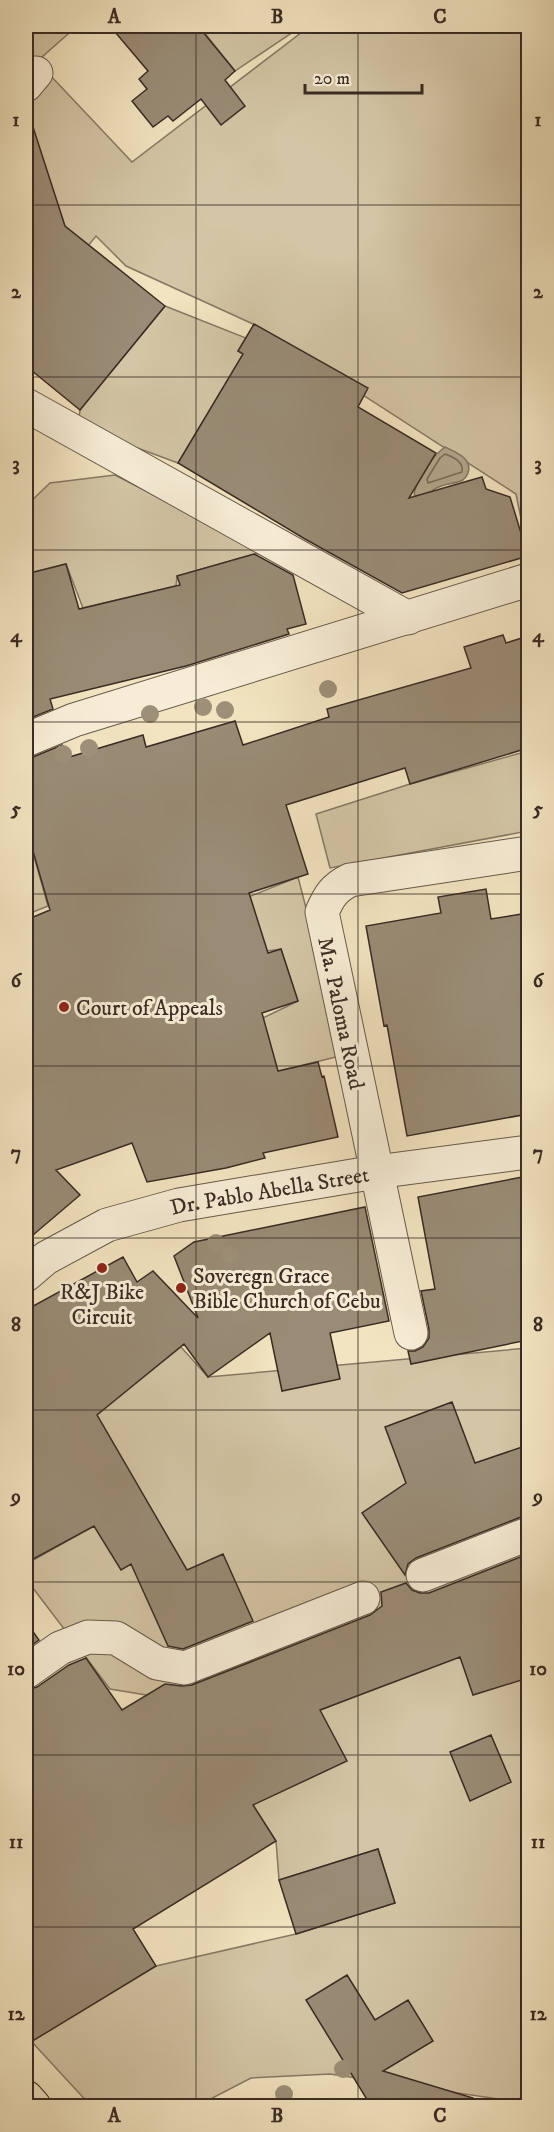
<svg xmlns="http://www.w3.org/2000/svg" width="554" height="2132" viewBox="0 0 554 2132" font-family="'IM FELL DW Pica',serif">
<style>
.green{fill:#d3c5a5;stroke:#867864;stroke-width:1.5}
.water{fill:#b3a58b;stroke:#827462;stroke-width:1.5}
.lines{fill:none;stroke-linecap:round;stroke-linejoin:round}
.shore{stroke:#766858;stroke-width:1.5}
.building{fill:#998b75;stroke:#392b24;stroke-width:1.5}
.minor-casing{stroke:#67594b;stroke-width:35}
.major-casing{stroke:#392b24;stroke-width:35}
.minor{stroke:#f7edd6;stroke-width:33}
.major{stroke:#f2e4c0;stroke-width:33}
.tree{fill:#9d8f78}
.grid{fill:none;stroke:#392b24;stroke-width:1.5;stroke-opacity:0.55}
.poi-dot{fill:#8f2418;stroke:#f7edd6;stroke-width:2}
.labels{text-anchor:middle;stroke-width:6;stroke-linejoin:round;paint-order:stroke}
.poi-label{font-size:22px;fill:#392b24;stroke:#f7edd6;text-anchor:start}
.street-label{font-size:22px;fill:#392b24;stroke:#f7edd6}
.neatline{fill:none;stroke:#392b24;stroke-width:2}
.grid-label{font-size:20px;text-anchor:middle;font-weight:bold;fill:#392b24}
</style>
<rect width="100%" height="100%" fill="#f2e4c0"/>
<filter id="stains"><feTurbulence type="fractalNoise" baseFrequency=".00333" numOctaves="4"/><feColorMatrix values="0 0 0 0 .2 0 0 0 0 .09 0 0 0 0 .02 0 0 0 .5 -.17"/></filter>
<radialGradient id="worn" r=".72"><stop offset=".6" stop-color="#630" stop-opacity="0"/><stop offset="1" stop-color="#630" stop-opacity=".3"/></radialGradient>
<path class="green" d="M26 26H77L26 71Z
M199 26H302L235 71Z
M310 26H528V553L516 494 253 324 126 266 96 236 26 322V101L50 75 132 162Z
M165 306 246 338 238 351 335 405 317 444 223 388 178 463 78 426 80 410Z
M115 475 266 553 255 554 177 576 176 586 83 608 66 564 26 574V506L50 483Z
M528 751V831L330 868 316 814 410 784Z
M26 828 48 906 26 915Z
M298 877 344 1055 275 1072 263 1018 298 1001 281 949 253 953 236 902Z
M528 1279V2096L511 2101 330 2074 251 2078 197 2106H91L31 2041 156 1966 296 1934 395 1903 378 1849 279 1880 276 1841 219 1751 405 1676 376 1609 168 1695H146L110 1689 26 1579V1564L94 1526 93 1417 181 1347 208 1377 528 1348 517 1281Z"/>
<path class="water" d="M445 447C455 452 473 458 468 473 467 475 466 478 463 480 453 485 441 483 432 491L431 497H414C414 482 433 455 445 447Z"/>
<g class="lines">
<path class="shore" d="M445 454C454 457 464 462 462 472L428 483 427 479 440 458Z"/>
</g>
<path class="building" d="M110 26H198L235 71 225 80 245 106 221 125 201 99 173 121 168 116 153 127 132 101 147 89 139 79 148 71Z
M32 124 65 226 165 306 80 410 26 366V125Z
M254 324 368 388 358 407 436 453 409 498 482 477 486 489 510 497 528 556 402 593 305 539 178 463 243 354 238 351Z
M254 554 293 575 306 624 287 629 289 634 186 666 50 699 53 709 26 720V574L66 564 79 609 180 585 177 576Z
M503 635 506 643 528 636V748L410 784 405 768 286 805 308 874 249 893 268 953 281 949 298 1001 262 1013 278 1071 318 1062 322 1077 324 1076 338 1137 263 1153 265 1158 226 1168 147 1182 132 1143 56 1170 80 1195 26 1241V920L50 910 26 827V758L33 757 62 745 66 758 143 735 146 747 235 721 243 745 329 717 327 709 471 668 464 647Z
M486 889 491 919 528 913V1114L407 1136 387 1025 384 1026 366 926 441 913 438 897Z
M528 1176V1340L411 1364 408 1351H415L423 1347 429 1338V1329L421 1291 435 1289 418 1197Z
M365 1207 389 1321 330 1333 340 1379 282 1391 270 1333 208 1377 184 1344 97 1415 187 1570 223 1554 253 1621 183 1649 168 1646 131 1564 121 1570 94 1526 26 1563V1310L123 1257 137 1282 153 1271 198 1318 174 1256 194 1242Z
M452 1402 475 1463 528 1445V1516L521 1517 416 1558 408 1564 405 1575 362 1513 406 1483 385 1427Z
M528 1554V1678L473 1695 460 1657 320 1710 347 1761 253 1805 276 1841 133 1929 156 1966 26 2045V1690L37 1687 69 1665 86 1658 122 1710 165 1684 182 1686 192 1685 370 1615 382 1606 381 1592 406 1583 412 1590 420 1593H429Z
M26 1622 39 1640 26 1649Z
M491 1735 511 1782 470 1801 450 1752Z
M378 1849 395 1903 296 1934 279 1880Z
M347 1975 375 2020 408 2000 433 2041 383 2071 473 2098 472 2106H371L306 2000Z"/>
<g class="lines">
<g class="minor-casing">
<g id="minor">
<path d="M26 85 36 73"/>
<path d="M26 405 408 618"/>
<path d="M26 740 74 720 528 580"/>
<path id="s1" d="M26 1275 46 1258 107 1225 179 1205 376 1172 528 1152"/>
<path d="M411 1333 322 912C329 896 334 888 350 880L528 853"/>
<path d="M423 1575 528 1534"/>
<path d="M26 1672 60 1648 88 1637 116 1638 157 1663 185 1668 363 1598"/>
</g>
</g>
<g class="major-casing">
<path id="major" d="M26 2097 34 2106"/>
</g>
<use href="#minor" class="minor"/>
<use href="#major" class="major"/>
</g>
<g class="tree">
<circle cx="328" cy="689" r="9"/>
<circle cx="203" cy="707" r="9"/>
<circle cx="225" cy="710" r="9"/>
<circle cx="150" cy="714" r="9"/>
<circle cx="89" cy="748" r="9"/>
<circle cx="63" cy="754" r="9"/>
<circle cx="216" cy="1243" r="9"/>
<circle cx="230" cy="1255" r="9"/>
<circle cx="343" cy="2069" r="9"/>
<circle cx="284" cy="2094" r="9"/>
</g>
<path class="grid" d="M196 26V2106M358 26V2106M26 205H528M26 377H528M26 550H528M26 722H528M26 894H528M26 1066H528M26 1238H528M26 1410H528M26 1582H528M26 1755H528M26 1927H528"/>
<g class="poi-dot">
<circle cx="64" cy="1007" r="6"/>
<circle cx="102" cy="1268" r="6"/>
<circle cx="181" cy="1288" r="6"/>
</g>
<g class="labels">
<g class="poi-label">
<text x="76" y="1015">Court of Appeals</text>
<text x="193" y="1283">Soveregn Grace<tspan x="193" dy="25">Bible Church of Cebu</tspan></text>
<text x="102" y="1299" text-anchor="middle">R&amp;J Bike<tspan x="102" dy="25">Circuit</tspan></text>
</g>
<g class="street-label">
<text transform="translate(342 1013) rotate(78)" y="8">Ma. Paloma Road</text>
<text dy="8" stroke="none"><textPath href="#s1" startOffset="262">Dr. Pablo Abella Street</textPath></text>
</g>
</g>
<rect width="554" height="2132" fill="none" stroke="#f2e4c0" stroke-width="66"/>
<path d="M305 84v9h117v-9" fill="none" stroke="#392b24" stroke-width="3"/>
<text x="314" y="84" font-size="18" fill="#392b24" stroke="#f7edd6" stroke-width="4.5" paint-order="stroke">20 m</text>
<rect x="33" y="33" width="488" height="2066" class="neatline"/>
<g class="grid-label">
<text x="114" y="23">A</text>
<text x="277" y="23">B</text>
<text x="440" y="23">C</text>
<text x="16" y="126">1</text>
<text x="538" y="126">1</text>
<text x="16" y="298">2</text>
<text x="538" y="298">2</text>
<text x="16" y="470">3</text>
<text x="538" y="470">3</text>
<text x="16" y="642">4</text>
<text x="538" y="642">4</text>
<text x="16" y="815">5</text>
<text x="538" y="815">5</text>
<text x="16" y="987">6</text>
<text x="538" y="987">6</text>
<text x="16" y="1159">7</text>
<text x="538" y="1159">7</text>
<text x="16" y="1331">8</text>
<text x="538" y="1331">8</text>
<text x="16" y="1503">9</text>
<text x="538" y="1503">9</text>
<text x="16" y="1675">10</text>
<text x="538" y="1675">10</text>
<text x="16" y="1848">11</text>
<text x="538" y="1848">11</text>
<text x="16" y="2020">12</text>
<text x="538" y="2020">12</text>
<text x="114" y="2122">A</text>
<text x="277" y="2122">B</text>
<text x="440" y="2122">C</text>
</g>
<rect width="100%" height="100%" filter="url(#stains)"/>
<rect width="100%" height="100%" fill="url(#worn)"/>
</svg>
